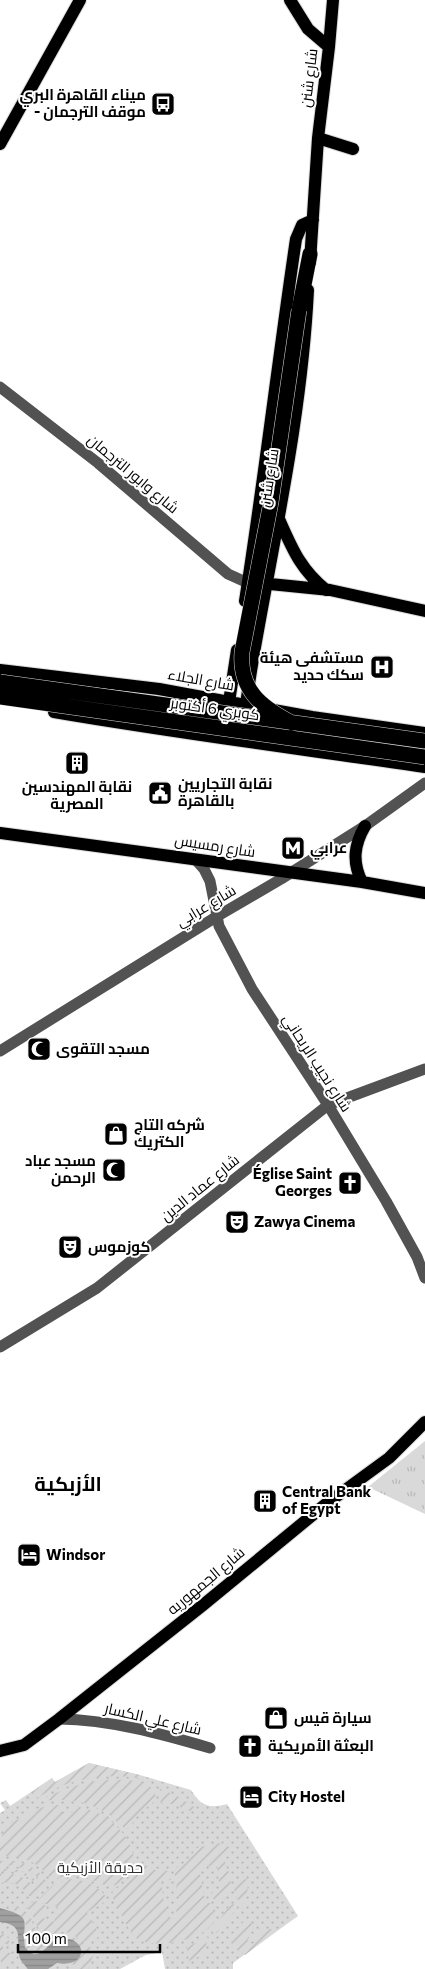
<svg xmlns="http://www.w3.org/2000/svg" width="425" height="1969" viewBox="0 0 425 1969" font-family="Commissioner,Cairo,sans-serif">
<style>
.grass{fill:url(#grass-tufts)}
.park{fill:url(#park-dots)}
.garden{fill:url(#garden-furrows)}
.water{fill:url(#water-rules)}
.lines{fill:none;stroke-linecap:round;stroke-linejoin:round}
.major-casing{stroke:#dbdbdb;stroke-width:14}
.highway-casing{stroke:#dbdbdb;stroke-width:16}
.minor{stroke:#525252;stroke-width:11}
.major{stroke:#000;stroke-width:12}
.highway{stroke:#000;stroke-width:15}
.highway-bridge-casing{stroke:#dbdbdb;stroke-width:16;stroke-linecap:butt}
.highway-bridge{stroke:#000;stroke-width:15}
.labels{text-anchor:middle;stroke-width:4;stroke-linejoin:round;paint-order:stroke}
.street-label{font-size:15px;fill:#000;stroke:#fff}
.poi-label{font-size:15px;font-weight:bold;fill:#000;stroke:#fff;text-anchor:start}
.park-label{font-size:15px;fill:#303030;stroke:#fff}
.district-label{font-size:20px;font-weight:bold;fill:#000;stroke:#fff}
</style>
<defs>
<pattern id="grass-tufts" width="24" height="20" patternUnits="userSpaceOnUse" patternTransform="scale(1.25)"><rect width="24" height="20" fill="#d9d9d9"/><path d="M3 7l-1-3M5 7V3M7 7l1-3M15 17l-1-3M17 17v-4M19 17l1-3" fill="none" stroke="#b8b8b8"/></pattern>
<pattern id="park-dots" width="8" height="8" patternUnits="userSpaceOnUse" patternTransform="scale(1.25)"><rect width="8" height="8" fill="#d9d9d9"/><path d="M2 2h.1M6 6h.1" fill="none" stroke="#b8b8b8" stroke-width="1.8" stroke-linecap="round"/></pattern>
<pattern id="garden-furrows" width="10" height="10" patternUnits="userSpaceOnUse" patternTransform="scale(1.25)"><rect width="10" height="10" fill="#d9d9d9"/><path d="M-1 1l2-2M0 10L10 0M9 11l2-2" fill="none" stroke="#b8b8b8"/></pattern>
<pattern id="water-rules" width="6" height="5" patternUnits="userSpaceOnUse" patternTransform="scale(1.25)"><rect width="6" height="5" fill="#a0a0a0"/><path d="M0 2.5h6" fill="none" stroke="#888"/></pattern>
</defs>
<rect width="100%" height="100%" fill="#fff"/>
<path class="grass" d="M425 1441V1514L368 1487Z"/>
<path class="park" d="M89 1763 140 1775 191 1790C201 1806 209 1809 227 1804L298 1916 233 1963V1969H165L162 1952 146 1955 120 1969H0V1813L5 1810 0 1803 6 1800 10 1806 52 1778 55 1782Z"/>
<path class="garden" d="M89 1763 140 1775 139 1778C102 1773 69 1779 37 1798L32 1792 52 1778 55 1782Z
M104 1780C120 1780 155 1777 156 1799 152 1806 145 1807 139 1813 134 1818 133 1826 127 1829 120 1826 115 1819 108 1814 87 1800 63 1797 38 1802 59 1790 80 1783 104 1780Z
M159 1788 179 1797 197 1809 190 1811 172 1804 160 1803 162 1797Z
M51 1805H59V1811L66 1816 71 1814 75 1806C85 1808 95 1811 104 1816 123 1828 147 1859 125 1879 108 1894 98 1880 82 1876 72 1874 62 1876 52 1880 39 1863 22 1854 0 1856 0 1842 1 1826 16 1820 19 1819 22 1819 24 1818L29 1811Z
M220 1843 225 1844 228 1849C227 1853 225 1857 225 1861 225 1867 229 1870 230 1876 232 1886 229 1905 215 1901L213 1898 212 1891 220 1890 217 1865 199 1868 204 1896 216 1911C220 1938 157 1951 138 1939 128 1932 118 1907 112 1896L113 1890C128 1883 133 1877 140 1862L155 1870 169 1871 171 1880 161 1881 164 1903H166L168 1918 177 1916 175 1901 179 1900 174 1869 187 1862 196 1848Z
M0 1861C20 1858 36 1866 47 1882L31 1898C22 1887 17 1881 0 1883V1874C14 1872 26 1877 35 1888L38 1886C28 1875 15 1869 0 1872V1869C15 1867 28 1872 39 1883L41 1881C30 1869 16 1864 0 1866Z
M71 1879C85 1880 98 1885 106 1897L104 1902 87 1912 100 1936C96 1938 91 1943 86 1942 79 1941 74 1933 65 1932 57 1931 50 1937 42 1932 34 1926 36 1914 25 1906L35 1901C39 1901 43 1905 47 1906L43 1918 54 1922 58 1907 41 1903 39 1899 53 1885Z
M248 1879 247 1896 242 1907 234 1892 236 1880Z
M233 1904 237 1907C233 1915 222 1924 217 1933H213V1929L229 1906Z
M13 1906C40 1915 26 1921 39 1933L33 1938 27 1939C27 1924 26 1916 12 1909Z
M245 1920 255 1926 247 1939 252 1944 256 1942V1936L260 1928 278 1930 245 1955 234 1948 228 1936 234 1933Z
M0 1932 7 1936 10 1944H3V1952L11 1953V1963L3 1968 0 1959Z
M42 1935C51 1939 58 1933 67 1935 76 1937 81 1944 90 1947L94 1954 88 1969H72L77 1967 47 1948 37 1954 27 1950 25 1943H31Z
M208 1937 204 1954 189 1961 187 1947Z"/>
<path class="water" d="M0 1908C34 1918 22 1918 25 1947 38 1965 46 1945 56 1939 88 1933 91 1969 57 1963L48 1969H28C25 1965 20 1961 19 1955 16 1938 25 1925 0 1922Z"/>
<g class="lines">
<g class="major-casing">
<path id="major" d="M290 0 308 29 329 47
M318 138 353 149
M0 144 80 0
M310 262 318 138 329 47 333 0
M279 519C292 548 300 569 326 590
M260 583 330 590 425 611
M245 601C264 481 278 360 296 239L302 225 313 220
M0 670 159 689 312 717 425 733
M229 702 237 650
M54 712C177 733 301 749 425 767
M241 739C245 711 249 682 254 653 275 533 302 413 308 290
M0 833 362 882 425 893
M362 882C352 862 354 845 365 826
M0 1751 24 1745 59 1719 203 1605 326 1504 389 1458 425 1422"/>
</g>
<g class="highway-casing">
<path id="highway" d="M299 310 310 254"/>
</g>
<path class="minor" d="M0 387 98 463 228 574 248 583
M196 860 204 869 210 881 219 926 252 989 328 1105 386 1201 417 1257 425 1278
M0 1051 216 917 281 879 365 826 425 783
M0 1347 97 1288 328 1105 425 1069
M59 1719C111 1720 159 1733 210 1748"/>
<use href="#major" class="major"/>
<use href="#highway" class="highway"/>
<g class="highway-bridge-casing">
<path id="highway-bridge" d="M0 682 425 741
M0 697 425 757
M292 723C261 707 239 690 242 652L271 502 299 310"/>
</g>
<use href="#highway-bridge" class="highway-bridge"/>
</g>
<defs>
<g id="bus-square" transform="scale(1.25)"><rect x="-9" y="-9" width="18" height="18" rx="4" fill="#000" stroke="#fff"/><path d="M-5-6H5V4H4V6H2V4H-2V6H-4V4H-5ZM-3.5-4V0h7V-4ZM-3.5 1.2v1.5H-2V1.2ZM2 1.2v1.5H3.5V1.2Z" fill="#fff"/></g>
<g id="hospital-square" transform="scale(1.25)"><rect x="-9" y="-9" width="18" height="18" rx="4" fill="#000" stroke="#fff"/><path d="M-5-5h3v3.5h4V-5h3V5h-3V1.5h-4V5h-3Z" fill="#fff"/></g>
<g id="building-square" transform="scale(1.25)"><rect x="-9" y="-9" width="18" height="18" rx="4" fill="#000" stroke="#fff"/><path d="M-4-6H4V6H1V3H-1V6H-4ZM-2.5-4.3h1.7v1.8h-1.7ZM.8-4.3h1.7v1.8H.8ZM-2.5-1h1.7V.8h-1.7ZM.8-1h1.7V.8H.8Z" fill="#fff"/></g>
<g id="civic-square" transform="scale(1.25)"><rect x="-9" y="-9" width="18" height="18" rx="4" fill="#000" stroke="#fff"/><path d="M-.6-6.5H3V-4.5H.6V-3L4-1V1h2V6H-6V1h2V-1L-.6-3ZM-1.2 2.5V6h2.4V2.5Z" fill="#fff"/></g>
<g id="metro-square" transform="scale(1.25)"><rect x="-9" y="-9" width="18" height="18" rx="4" fill="#000" stroke="#fff"/><path d="M-5.5 5V-5H-3L0 0L3-5H5.5V5H3V-.5L0 4L-3-.5V5Z" fill="#fff"/></g>
<g id="mosque-square" transform="scale(1.25)"><rect x="-9" y="-9" width="18" height="18" rx="4" fill="#000" stroke="#fff"/><path d="M3.5-4.9A6 6 0 1 0 3.5 4.9A5 5 0 1 1 3.5-4.9Z" fill="#fff"/></g>
<g id="shop-square" transform="scale(1.25)"><rect x="-9" y="-9" width="18" height="18" rx="4" fill="#000" stroke="#fff"/><path d="M-5-2.5h2.3a2.7 3.5 0 0 1 5.4 0H5L5.5 6h-11ZM-1.5-2.5h3a1.5 2.3 0 0 0-3 0Z" fill="#fff"/></g>
<g id="church-square" transform="scale(1.25)"><rect x="-9" y="-9" width="18" height="18" rx="4" fill="#000" stroke="#fff"/><path d="M-1.2-6h2.4v3.5h3.3v2.4h-3.3V6h-2.4V-.1h-3.3v-2.4h3.3Z" fill="#fff"/></g>
<g id="theatre-square" transform="scale(1.25)"><rect x="-9" y="-9" width="18" height="18" rx="4" fill="#000" stroke="#fff"/><path d="M-5-5.5Q0-4 5-5.5V0Q5 5 0 6Q-5 5-5 0ZM-3.3-2.5H-1v1.5H-3.3ZM1-2.5H3.3v1.5H1ZM-2.8 1Q0 5.5 2.8 1Z" fill="#fff"/></g>
<g id="hotel-square" transform="scale(1.25)"><rect x="-9" y="-9" width="18" height="18" rx="4" fill="#000" stroke="#fff"/><path d="M-6-4.5h1.5V1H6V5H4.5V3h-9V5H-6ZM-4 0a1.8 1.8 0 1 1 3.6 0ZM.5 0V-2.5h3Q6-2.5 6 0Z" fill="#fff"/></g>
</defs>
<g fill-rule="evenodd">
<use href="#bus-square" x="163" y="104"/>
<use href="#hospital-square" x="382" y="667"/>
<use href="#building-square" x="77" y="763"/>
<use href="#civic-square" x="160" y="793"/>
<use href="#metro-square" x="293" y="848"/>
<use href="#mosque-square" x="39" y="1049"/>
<use href="#shop-square" x="116" y="1134"/>
<use href="#mosque-square" x="114" y="1170"/>
<use href="#church-square" x="350" y="1183"/>
<use href="#theatre-square" x="237" y="1222"/>
<use href="#theatre-square" x="70" y="1247"/>
<use href="#building-square" x="265" y="1501"/>
<use href="#hotel-square" x="29" y="1555"/>
<use href="#shop-square" x="276" y="1718"/>
<use href="#church-square" x="250" y="1746"/>
<use href="#hotel-square" x="251" y="1797"/>
</g>
<g class="labels">
<g class="street-label">
<text transform="translate(309 78) rotate(-83)" y="5">شارع شنن</text>
<text transform="translate(133 474) rotate(40)" y="5">شارع وابور الترجمان</text>
<text transform="translate(269 478) rotate(-81)" y="5">شارع شنن</text>
<text transform="translate(201 680) rotate(10)" y="5">شارع الجلاء</text>
<text transform="translate(215 709) rotate(8)" y="5">كوبري 6 أكتوبر</text>
<text transform="translate(215 846) rotate(9)" y="5">شارع رمسيس</text>
<text transform="translate(206 906) rotate(-31)" y="5">شارع عرابي</text>
<text transform="translate(317 1063) rotate(57)" y="5">شارع نجيب الريحاني</text>
<text transform="translate(200 1188) rotate(-39)" y="5">شارع عماد الدين</text>
<text transform="translate(206 1581) rotate(-40)" y="5">شارع الجمهوريه</text>
<text transform="translate(153 1719) rotate(13)" y="5">شارع علي الكسار</text>
</g>
<g class="poi-label">
<text x="146" y="100" text-anchor="end">ميناء القاهرة البري<tspan x="146" dy="17">- موقف الترجمان</tspan></text>
<text x="364" y="663" text-anchor="end">مستشفى هيئة<tspan x="364" dy="17">سكك حديد</tspan></text>
<text x="178" y="789">نقابة التجاريين<tspan x="178" dy="17">بالقاهرة</tspan></text>
<text x="77" y="792" text-anchor="middle">نقابة المهندسين<tspan x="77" dy="17">المصرية</tspan></text>
<text x="310" y="853">عرابي</text>
<text x="56" y="1054">مسجد التقوى</text>
<text x="134" y="1130">شركه التاج<tspan x="134" dy="17">الكتريك</tspan></text>
<text x="96" y="1166" text-anchor="end">مسجد عباد<tspan x="96" dy="17">الرحمن</tspan></text>
<text x="332" y="1179" text-anchor="end">Église Saint<tspan x="332" dy="17">Georges</tspan></text>
<text x="254" y="1227">Zawya Cinema</text>
<text x="88" y="1252">كوزموس</text>
<text x="282" y="1497">Central Bank<tspan x="282" dy="17">of Egypt</tspan></text>
<text x="46" y="1560">Windsor</text>
<text x="294" y="1723">سيارة قيس</text>
<text x="268" y="1751">البعثة الأمريكية</text>
<text x="268" y="1802">City Hostel</text>
</g>
<g class="park-label">
<text x="100" y="1873">حديقة الأزبكية</text>
</g>
<g class="district-label">
<text x="68" y="1491">الأزبكية</text>
</g>
</g>
<path d="M18 1944v8h142v-8" fill="none" stroke="#000000" stroke-width="2.5"/>
<text x="25" y="1944" font-size="15" fill="#000000" stroke="#ffffff" stroke-width="4" paint-order="stroke">100 m</text>
</svg>
